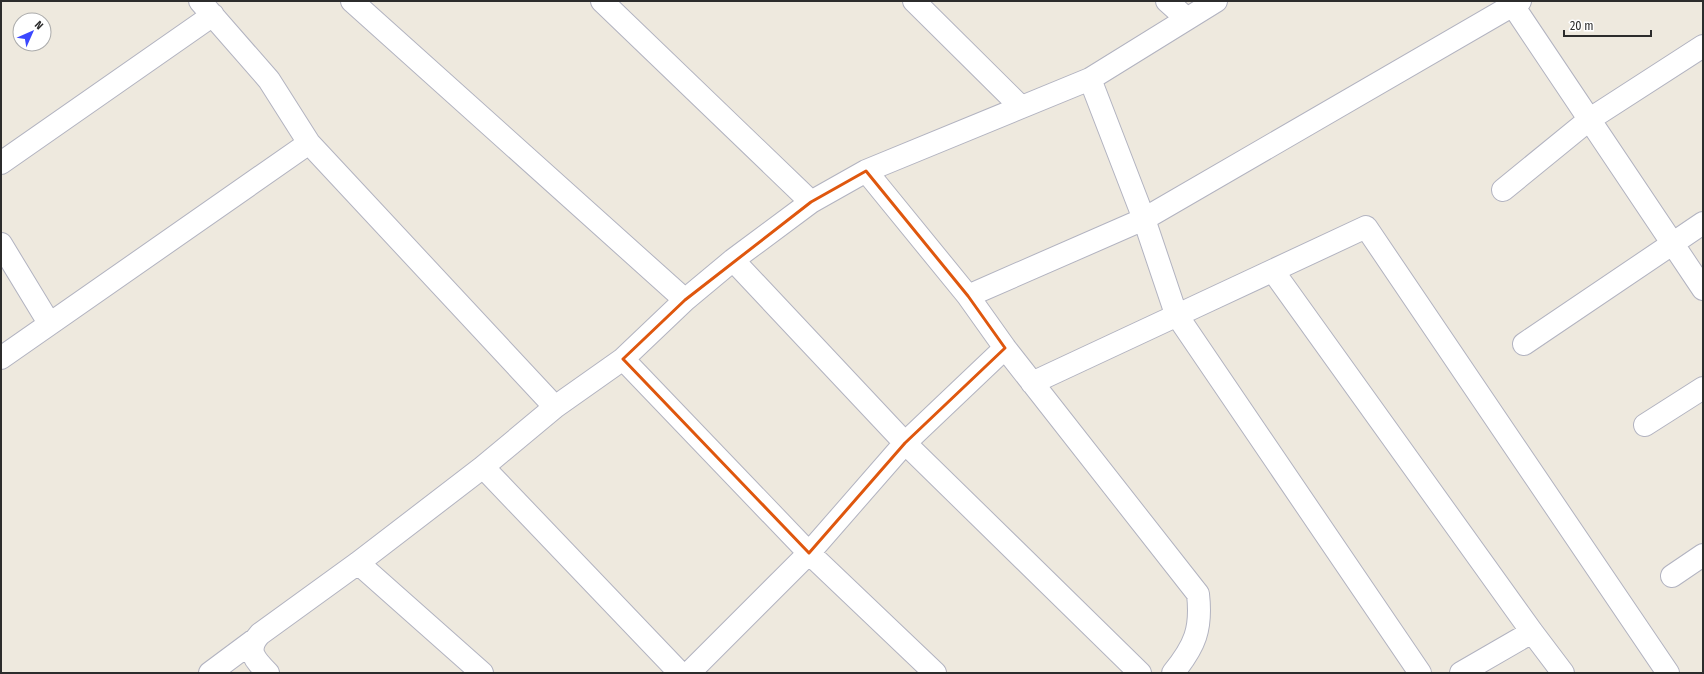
<svg xmlns="http://www.w3.org/2000/svg" width="1704" height="674" viewBox="0 0 1704 674" font-family="'Fira Sans Condensed',sans-serif">
<style>
.lines{fill:none;stroke-linecap:round;stroke-linejoin:round}
.minor-casing{stroke:#b2b3c0;stroke-width:24}
.minor{stroke:#fff;stroke-width:22}
.marked{fill:none;stroke:#df570e;stroke-width:3;stroke-linejoin:round}
</style>
<rect width="100%" height="100%" fill="#eee9de"/>
<g class="lines">
<g class="minor-casing">
<path id="minor" d="M200 1 269 80 309 143 555 407
M352 1 685 300
M602 1 811 202
M914 1 1021 107
M1167 1 1186 18
M1510 1 1703 289
M1090 79 1144 219 1176 314 1420 673
M1 163 213 15
M866 171 968 296 1005 348 1198 594C1202 629 1195 646 1173 673
M1503 190 1590 119 1703 46
M1 244 49 323
M733 260 905 443 1140 673
M1273 271 1532 632 1563 673
M968 296 1144 219 1520 1
M1524 344 1703 223
M1 358 309 143
M623 359 809 553 935 673
M1032 383C1143 330 1255 280 1366 227L1668 673
M1645 425 1703 388
M483 467 680 673
M358 563 482 673
M1672 576 1703 555
M210 673 253 641
M268 673C255 660 245 650 260 634L358 563 483 467 555 407 623 359 685 300 733 260 811 202 866 171 1090 79 1216 1
M689 673 809 553 905 443 1005 348
M1461 673 1532 632"/>
</g>
<use href="#minor" class="minor"/>
</g>
<path class="marked" d="M866 171 968 296 1005 348 905 443 809 553 623 359 685 300 811 202Z"/>
<rect width="1704" height="674" fill="none" stroke="#2c2c2c" stroke-width="4"/>
<g transform="translate(32 32) rotate(45)"><circle r="19" fill="#ffffff" stroke="#ababab"/>
<path d="M0-3L7 15L0 10L-7 15Z" fill="#3b48ff"/>
<text y="-6" font-size="11" font-weight="bold" text-anchor="middle" fill="#2c2c2c">N</text>
</g>
<path d="M1564 30v6h87v-6" fill="none" stroke="#2c2c2c" stroke-width="2"/>
<text x="1570" y="30" font-size="12" fill="#2c2c2c" stroke="#ffffff" stroke-width="3" paint-order="stroke">20 m</text>
</svg>
